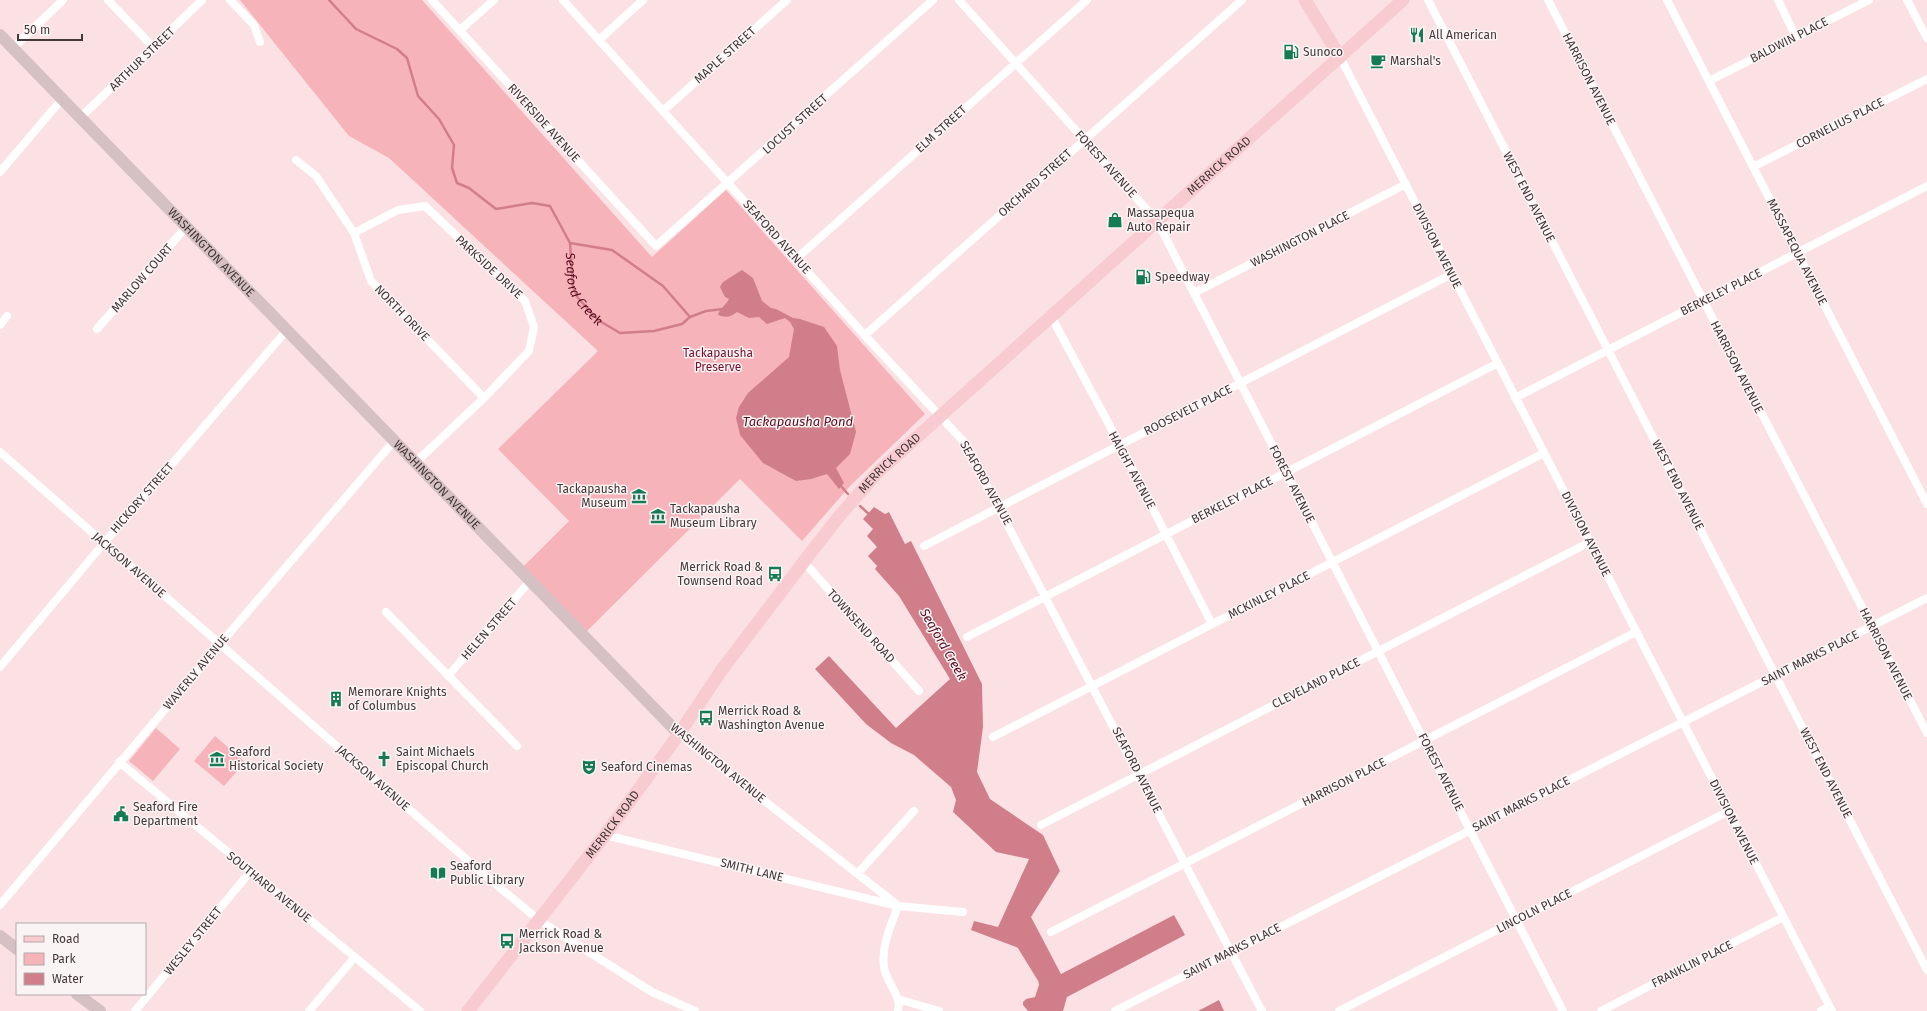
<svg xmlns="http://www.w3.org/2000/svg" width="1927" height="1011" viewBox="0 0 1927 1011" font-family="'Fira Sans',sans-serif">
<style>
.green{fill:#f6b3ba}
.water{fill:#d07f8a}
.lines{fill:none;stroke-linecap:round;stroke-linejoin:round}
.stream{stroke:#d07f8a;stroke-width:2.5}
.river{stroke:#d07f8a;stroke-width:15}
.street{stroke:#fff;stroke-width:8}
.secondary{stroke:#d5c1c4;stroke-width:12}
.primary{stroke:#f8cbd0;stroke-width:13}
.labels{text-anchor:middle;stroke-width:3;stroke-linejoin:round;paint-order:stroke}
.poi-label{font-size:12px;fill:#453839;stroke:#fbf4f5;text-anchor:start}
.street-label{font-size:12px;fill:#453839;stroke:#fbf4f5}
.park-label{font-size:12px;fill:#73112c;stroke:#fbf4f5}
.water-label{font-size:13px;font-style:italic;fill:#590f22;stroke:#fbf4f5}
</style>
<rect width="100%" height="100%" fill="#fce1e4"/>
<path class="green" d="M240 0H422L652 257 726 190 925 414 850 486 802 541 740 479 587 631 523 567 569 521 498 449 598 351 389 158 349 136Z
M156 728 180 749 153 781 129 761Z
M215 736 245 762 224 786 194 761Z"/>
<path class="water" d="M742 270 753 278 762 301 771 308 776 309 793 318 800 319 824 327 837 346 840 370 856 432 850 454 836 468 844 483 839 489 827 474 811 479 796 481 763 463 740 435 736 418 739 407 748 393 789 357 794 329 790 322 785 318 767 324 759 317 749 318 737 312C731 317 726 318 718 315 720 308 725 306 729 299L725 297 720 287 723 282Z
M874 507 885 514 889 512 905 544 911 541 982 684 983 727 977 772 990 799 1043 835 1060 871 1031 917 1061 974 1174 915 1185 935 1067 997 1063 1011H1028L1023 1005V1002L1026 999 1035 997 1039 985 1035 960 1021 949 971 930 974 921 998 927 1029 859 996 852 953 812 956 800 951 787 914 755 891 743 866 724 815 669 829 656 896 728 950 679 899 596 875 569 877 566 868 556 877 547 867 536 873 529 863 519Z
M1219 1000 1224 1011H1198Z"/>
<g class="lines">
<g class="stream">
<path id="s1" d="M329 0 356 29 397 49 407 58 418 96 439 119 454 145 452 168 457 183 469 188 496 209 532 203 550 206 570 243 573 287 578 298 598 320 620 333 654 331 682 324 690 317 706 311 723 309"/>
<path d="M570 243 612 250 663 286 690 317"/>
<path d="M839 484 848 494"/>
<path d="M860 506 870 515"/>
</g>
<path class="river" d="M1023 942 1055 994 1054 1011"/>
<path class="street" d="M108 0 154 48
M230 0 254 25 260 42
M432 0 656 246 933 0
M563 0 869 340 964 442 1262 1011
M959 0 1157 221 1563 1011
M1428 0 1927 970
M1548 0 1927 733
M1667 0 1927 504
M1778 0 1796 37
M1907 0 1927 38
M460 30 494 0
M599 40 643 0
M13 48 63 0
M1340 57 1832 1011
M1709 81 1869 0
M663 111 787 0
M80 118 202 0
M296 160 316 176 354 233 371 281 484 398
M1753 167 1927 79
M0 172 62 99
M354 233 398 210 425 206 525 301 534 327 529 351 484 398 415 463
M796 259 1087 0
M1194 293 1406 184
M1051 316 1120 445 1212 624
M0 325 7 316
M97 329 186 227
M865 335 1242 0
M1515 398 1927 186
M0 452 481 872 540 921 652 992 695 1011
M924 546 1452 274
M804 562 919 691
M386 612 517 746
M967 637 1498 363
M0 667 104 543 287 330
M448 676 530 581
M679 734 896 904
M993 737 1544 453
M119 762 420 1011
M1041 825 1590 542
M605 835 898 906 963 912
M858 873 914 811
M0 905 220 644 394 441
M1051 932 1636 632
M898 999 939 1011
M135 1011 250 872
M309 1011 355 957
M898 1011C902 995 886 983 884 967 881 946 891 925 898 906
M1115 1011 1927 598
M1339 1011 1729 811
M1601 1011 1783 917
M1821 1011 1829 1006"/>
<g class="secondary">
<path id="s2" d="M0 35 679 734"/>
<path d="M0 936 17 949"/>
<path d="M77 994 100 1011"/>
</g>
<g class="primary">
<path d="M1305 0 1340 57"/>
<path id="s3" d="M468 1011 605 835 679 734 721 671 815 547 841 514 877 473 1403 0"/>
</g>
</g>
<defs>
<g id="restaurant-bare" transform="scale(1.2)"><path d="M-5-6h1v4h1v-4h1v4h1v-4h1v5L-1.5 .5V6h-2V.5L-5-1ZM5-6V6H3V1.5H1.5Q1.5-4 5-6Z" fill="#157b54" stroke="#fbf4f5" stroke-width="2.5" paint-order="stroke"/></g>
<g id="fuel-bare" transform="scale(1.2)"><path d="M-5.5-6h7V0h2V4h1.3V-2.5L3-4.5l.8-.8L6-3V5H2.5V1h-1V6h-7ZM-4.2-4.7v3.2H.2V-4.7Z" fill="#157b54" stroke="#fbf4f5" stroke-width="2.5" paint-order="stroke"/></g>
<g id="cafe-bare" transform="scale(1.2)"><path d="M-5.5-4.5H6V0H3Q3 3.5 0 3.5H-2.5Q-5.5 3.5-5.5 0ZM3-3.2v2h1.7v-2ZM-6 4.5H4V6H-6Z" fill="#157b54" stroke="#fbf4f5" stroke-width="2.5" paint-order="stroke"/></g>
<g id="shop-bare" transform="scale(1.2)"><path d="M-5-2.5h2.3a2.7 3.5 0 0 1 5.4 0H5L5.5 6h-11ZM-1.5-2.5h3a1.5 2.3 0 0 0-3 0Z" fill="#157b54" stroke="#fbf4f5" stroke-width="2.5" paint-order="stroke"/></g>
<g id="museum-bare" transform="scale(1.2)"><path d="M0-6L6-3V-2H-6V-3ZM-5-1h2V3h-2ZM-1-1h2V3h-2ZM3-1h2V3H3ZM-6 4H6V6H-6Z" fill="#157b54" stroke="#fbf4f5" stroke-width="2.5" paint-order="stroke"/></g>
<g id="bus-bare" transform="scale(1.2)"><path d="M-5-6H5V4H4V6H2V4H-2V6H-4V4H-5ZM-3.5-4V0h7V-4ZM-3.5 1.2v1.5H-2V1.2ZM2 1.2v1.5H3.5V1.2Z" fill="#157b54" stroke="#fbf4f5" stroke-width="2.5" paint-order="stroke"/></g>
<g id="building-bare" transform="scale(1.2)"><path d="M-4-6H4V6H1V3H-1V6H-4ZM-2.5-4.3h1.7v1.8h-1.7ZM.8-4.3h1.7v1.8H.8ZM-2.5-1h1.7V.8h-1.7ZM.8-1h1.7V.8H.8Z" fill="#157b54" stroke="#fbf4f5" stroke-width="2.5" paint-order="stroke"/></g>
<g id="church-bare" transform="scale(1.2)"><path d="M-1.2-6h2.4v3.5h3.3v2.4h-3.3V6h-2.4V-.1h-3.3v-2.4h3.3Z" fill="#157b54" stroke="#fbf4f5" stroke-width="2.5" paint-order="stroke"/></g>
<g id="theatre-bare" transform="scale(1.2)"><path d="M-5-5.5Q0-4 5-5.5V0Q5 5 0 6Q-5 5-5 0ZM-3.3-2.5H-1v1.5H-3.3ZM1-2.5H3.3v1.5H1ZM-2.8 1Q0 5.5 2.8 1Z" fill="#157b54" stroke="#fbf4f5" stroke-width="2.5" paint-order="stroke"/></g>
<g id="civic-bare" transform="scale(1.2)"><path d="M-.6-6.5H3V-4.5H.6V-3L4-1V1h2V6H-6V1h2V-1L-.6-3ZM-1.2 2.5V6h2.4V2.5Z" fill="#157b54" stroke="#fbf4f5" stroke-width="2.5" paint-order="stroke"/></g>
<g id="library-bare" transform="scale(1.2)"><path d="M-6-4Q-3-5.5-.7-3.5V5Q-3 3-6 4ZM6-4Q3-5.5 .7-3.5V5Q3 3 6 4Z" fill="#157b54" stroke="#fbf4f5" stroke-width="2.5" paint-order="stroke"/></g>
</defs>
<g fill-rule="evenodd">
<use href="#restaurant-bare" x="1417" y="35"/>
<use href="#fuel-bare" x="1291" y="52"/>
<use href="#cafe-bare" x="1378" y="61"/>
<use href="#shop-bare" x="1115" y="220"/>
<use href="#fuel-bare" x="1143" y="277"/>
<use href="#museum-bare" x="639" y="496"/>
<use href="#museum-bare" x="658" y="516"/>
<use href="#bus-bare" x="775" y="574"/>
<use href="#building-bare" x="336" y="699"/>
<use href="#bus-bare" x="706" y="718"/>
<use href="#museum-bare" x="217" y="759"/>
<use href="#church-bare" x="384" y="759"/>
<use href="#theatre-bare" x="589" y="767"/>
<use href="#civic-bare" x="121" y="814"/>
<use href="#library-bare" x="438" y="873"/>
<use href="#bus-bare" x="507" y="941"/>
</g>
<g class="labels">
<g class="poi-label">
<text x="1429" y="39">All American</text>
<text x="1303" y="56">Sunoco</text>
<text x="1390" y="65">Marshal's</text>
<text x="1127" y="217">Massapequa<tspan x="1127" dy="14">Auto Repair</tspan></text>
<text x="1155" y="281">Speedway</text>
<text x="627" y="493" text-anchor="end">Tackapausha<tspan x="627" dy="14">Museum</tspan></text>
<text x="670" y="513">Tackapausha<tspan x="670" dy="14">Museum Library</tspan></text>
<text x="763" y="571" text-anchor="end">Merrick Road &amp;<tspan x="763" dy="14">Townsend Road</tspan></text>
<text x="348" y="696">Memorare Knights<tspan x="348" dy="14">of Columbus</tspan></text>
<text x="718" y="715">Merrick Road &amp;<tspan x="718" dy="14">Washington Avenue</tspan></text>
<text x="229" y="756">Seaford<tspan x="229" dy="14">Historical Society</tspan></text>
<text x="396" y="756">Saint Michaels<tspan x="396" dy="14">Episcopal Church</tspan></text>
<text x="601" y="771">Seaford Cinemas</text>
<text x="133" y="811">Seaford Fire<tspan x="133" dy="14">Department</tspan></text>
<text x="450" y="870">Seaford<tspan x="450" dy="14">Public Library</tspan></text>
<text x="519" y="938">Merrick Road &amp;<tspan x="519" dy="14">Jackson Avenue</tspan></text>
</g>
<g class="street-label">
<text transform="translate(1789 40) rotate(-27)" y="4">BALDWIN PLACE</text>
<text transform="translate(725 55) rotate(-42)" y="4">MAPLE STREET</text>
<text transform="translate(142 59) rotate(-44)" y="4">ARTHUR STREET</text>
<text transform="translate(1589 79) rotate(63)" y="4">HARRISON AVENUE</text>
<text transform="translate(544 123) rotate(48)" y="4">RIVERSIDE AVENUE</text>
<text transform="translate(1840 123) rotate(-27)" y="4">CORNELIUS PLACE</text>
<text transform="translate(795 124) rotate(-42)" y="4">LOCUST STREET</text>
<text transform="translate(941 129) rotate(-42)" y="4">ELM STREET</text>
<text transform="translate(1106 164) rotate(48)" y="4">FOREST AVENUE</text>
<text dy="4" stroke="none"><textPath href="#s3" startOffset="1136">MERRICK ROAD</textPath></text>
<text transform="translate(1035 183) rotate(-42)" y="4">ORCHARD STREET</text>
<text transform="translate(1529 197) rotate(63)" y="4">WEST END AVENUE</text>
<text transform="translate(777 237) rotate(48)" y="4">SEAFORD AVENUE</text>
<text transform="translate(1300 239) rotate(-27)" y="4">WASHINGTON PLACE</text>
<text transform="translate(1437 246) rotate(63)" y="4">DIVISION AVENUE</text>
<text dy="4" stroke="none"><textPath href="#s2" startOffset="303">WASHINGTON AVENUE</textPath></text>
<text transform="translate(1797 252) rotate(63)" y="4">MASSAPEQUA AVENUE</text>
<text transform="translate(489 267) rotate(43)" y="4">PARKSIDE DRIVE</text>
<text transform="translate(142 278) rotate(-49)" y="4">MARLOW COURT</text>
<text transform="translate(1721 292) rotate(-27)" y="4">BERKELEY PLACE</text>
<text transform="translate(402 313) rotate(46)" y="4">NORTH DRIVE</text>
<text transform="translate(1737 367) rotate(63)" y="4">HARRISON AVENUE</text>
<text transform="translate(1188 410) rotate(-27)" y="4">ROOSEVELT PLACE</text>
<text dy="4" stroke="none"><textPath href="#s3" startOffset="692">MERRICK ROAD</textPath></text>
<text transform="translate(1132 470) rotate(62)" y="4">HAIGHT AVENUE</text>
<text transform="translate(986 483) rotate(61)" y="4">SEAFORD AVENUE</text>
<text transform="translate(1292 484) rotate(63)" y="4">FOREST AVENUE</text>
<text dy="4" stroke="none"><textPath href="#s2" startOffset="627">WASHINGTON AVENUE</textPath></text>
<text transform="translate(1678 485) rotate(63)" y="4">WEST END AVENUE</text>
<text transform="translate(142 498) rotate(-49)" y="4">HICKORY STREET</text>
<text transform="translate(1232 500) rotate(-27)" y="4">BERKELEY PLACE</text>
<text transform="translate(1586 534) rotate(63)" y="4">DIVISION AVENUE</text>
<text transform="translate(129 565) rotate(41)" y="4">JACKSON AVENUE</text>
<text transform="translate(1269 595) rotate(-27)" y="4">MCKINLEY PLACE</text>
<text transform="translate(861 626) rotate(48)" y="4">TOWNSEND ROAD</text>
<text transform="translate(489 629) rotate(-49)" y="4">HELEN STREET</text>
<text transform="translate(1886 654) rotate(63)" y="4">HARRISON AVENUE</text>
<text transform="translate(1810 658) rotate(-27)" y="4">SAINT MARKS PLACE</text>
<text transform="translate(196 672) rotate(-50)" y="4">WAVERLY AVENUE</text>
<text transform="translate(1316 683) rotate(-27)" y="4">CLEVELAND PLACE</text>
<text transform="translate(718 763) rotate(39)" y="4">WASHINGTON AVENUE</text>
<text transform="translate(1137 770) rotate(63)" y="4">SEAFORD AVENUE</text>
<text transform="translate(1441 772) rotate(63)" y="4">FOREST AVENUE</text>
<text transform="translate(1826 773) rotate(63)" y="4">WEST END AVENUE</text>
<text transform="translate(373 778) rotate(41)" y="4">JACKSON AVENUE</text>
<text transform="translate(1344 782) rotate(-27)" y="4">HARRISON PLACE</text>
<text transform="translate(1521 804) rotate(-27)" y="4">SAINT MARKS PLACE</text>
<text transform="translate(1734 822) rotate(63)" y="4">DIVISION AVENUE</text>
<text dy="4" stroke="none"><textPath href="#s3" startOffset="236">MERRICK ROAD</textPath></text>
<text transform="translate(752 870) rotate(14)" y="4">SMITH LANE</text>
<text transform="translate(269 887) rotate(39)" y="4">SOUTHARD AVENUE</text>
<text transform="translate(1534 911) rotate(-27)" y="4">LINCOLN PLACE</text>
<text transform="translate(193 941) rotate(-51)" y="4">WESLEY STREET</text>
<text transform="translate(1232 951) rotate(-27)" y="4">SAINT MARKS PLACE</text>
<text transform="translate(1692 964) rotate(-27)" y="4">FRANKLIN PLACE</text>
</g>
<g class="park-label">
<text x="718" y="357">Tackapausha<tspan x="718" dy="14">Preserve</tspan></text>
</g>
<g class="water-label">
<text dy="5" stroke="none"><textPath href="#s1" startOffset="432">Seaford Creek</textPath></text>
<text x="798" y="426">Tackapausha Pond</text>
<text transform="translate(944 644) rotate(60)" y="5">Seaford Creek</text>
</g>
</g>
<rect x="16" y="923" width="130" height="72" fill="#fbf4f5" stroke="#b2a9aa"/>
<rect x="24" y="936" width="20" height="6" fill="#f8cbd0" stroke="#b2a9aa"/>
<text x="52" y="943" font-size="12" fill="#453839">Road</text>
<rect x="24" y="953" width="20" height="12" fill="#f6b3ba" stroke="#b2a9aa"/>
<text x="52" y="963" font-size="12" fill="#453839">Park</text>
<rect x="24" y="973" width="20" height="12" fill="#d07f8a" stroke="#b2a9aa"/>
<text x="52" y="983" font-size="12" fill="#453839">Water</text>
<path d="M18 34v6h64v-6" fill="none" stroke="#453839" stroke-width="2"/>
<text x="24" y="34" font-size="12" fill="#453839" stroke="#fbf4f5" stroke-width="3" paint-order="stroke">50 m</text>
</svg>
